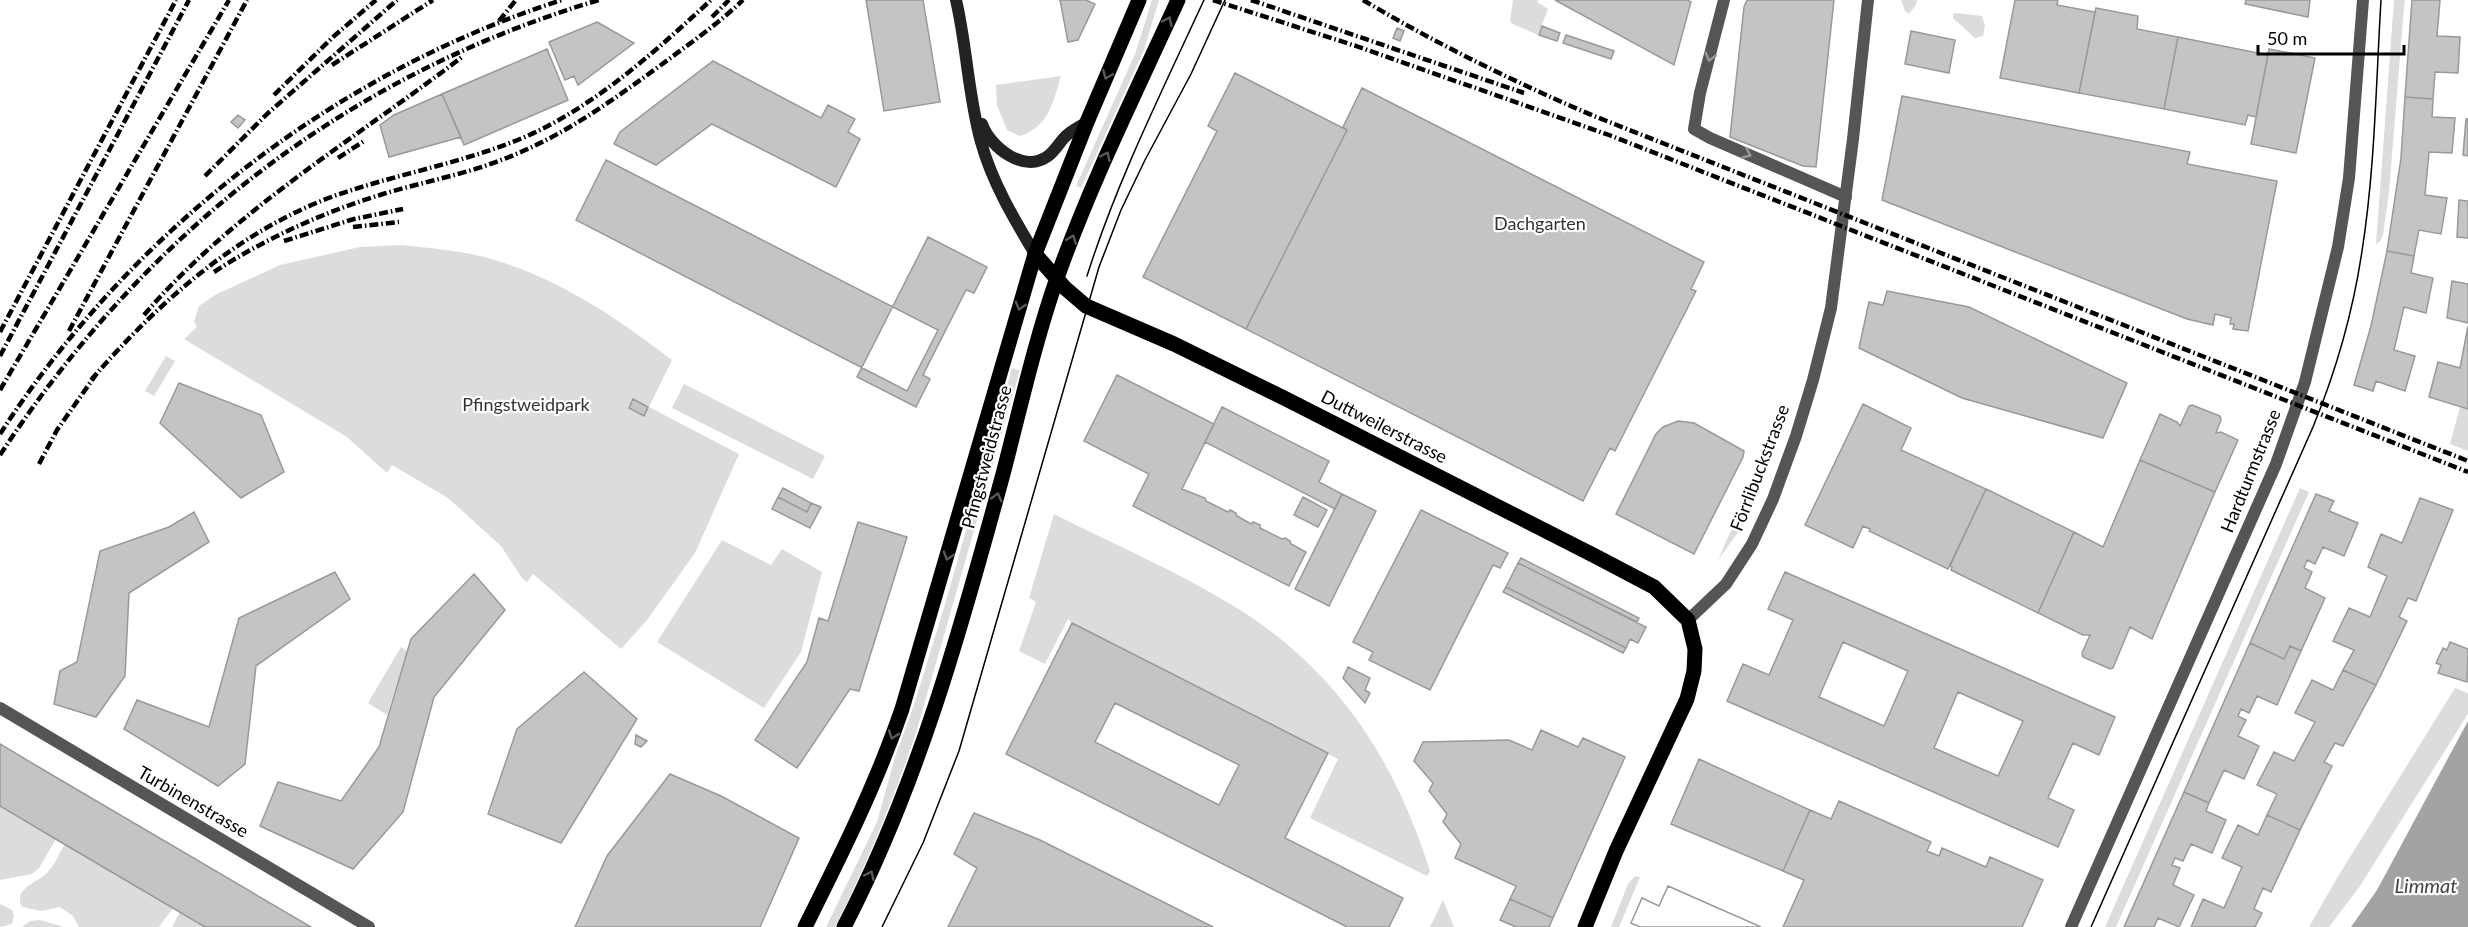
<svg xmlns="http://www.w3.org/2000/svg" width="2468" height="927" viewBox="0 0 2468 927" font-family="Lato,sans-serif">
<style>
.green{fill:#dcdcdc}
.water{fill:#a3a3a3}
.building{fill:#c4c4c4;stroke:#999;stroke-width:1.5;fill-rule:evenodd}
.lines{fill:none;stroke-linecap:round;stroke-linejoin:round}
.street{stroke:#555;stroke-width:12}
.secondary{stroke:#222;stroke-width:12}
.primary{stroke:#000;stroke-width:15}
.tram{stroke:#000;stroke-width:1.5}
.rail{stroke:#000;stroke-width:4.5;stroke-dasharray:9 3 1.5 3;stroke-linecap:butt}
.oneway{stroke:#595959}
.oneway2{stroke:#999}
.labels{text-anchor:middle;stroke-width:4.5;stroke-linejoin:round;paint-order:stroke}
.park-label{font-size:18px;fill:#333;stroke:#fff}
.street-label{font-size:18px;fill:#000;stroke:#fff}
.water-label{font-size:20px;font-style:italic;fill:#444;stroke:#fff}
</style>
<rect width="100%" height="100%" fill="#fff"/>
<path class="green" d="M1152 0H1159L1144 50 1081 188 1076 186 1135 54Z
M1513 0H1538L1537 2 1548 9 1538 35 1513 24 1510 21Z
M1901 0H1917L1916 5 1909 14 1905 11Z
M2394 0H2405L2404 7 2389 192 2383 235 2380 241 2376 244Z
M1956 13 1982 16 1985 26 1983 36 1975 38 1953 18V14Z
M1061 76C1053 102 1049 127 1020 136L1007 130 997 105 996 85Z
M403 245C435 249 468 251 498 261 563 281 618 319 672 360L649 407 739 454 695 553 647 620 621 649 533 574 527 582 522 578 501 546 448 498 392 465 387 473 347 437 184 339 197 327 194 322 199 306 215 295 280 265 360 247Z
M166 356 175 361 154 396 145 391Z
M1012 368 1020 370 916 733C893 800 867 864 835 927H826L877 822 895 757 914 705 946 601Z
M684 384 825 456 813 479 672 408Z
M2460 407 2468 409V451L2450 444Z
M1754 487 1757 488 1739 531 1718 560 1749 490 1752 491Z
M2300 488 2309 492 2116 927H2105Z
M1054 514C1115 545 1179 572 1237 608 1338 671 1395 760 1430 871L1427 876 1310 818 1338 759 1072 623 1068 619 1045 664 1019 651 1036 602 1029 598Z
M722 540 771 565 782 549 822 572 801 652 764 708 657 642Z
M401 647 407 651 387 715 368 703Z
M2455 688 2468 693V714L2360 886 2329 927H2309L2337 878Z
M0 806 56 839 39 868 32 874 0 880Z
M65 844 173 908 159 927H79L73 916 60 907 41 911 22 907C13 889 36 883 47 873 55 865 59 853 65 844Z
M1635 876 1640 877 1619 927H1611L1628 884Z
M1443 900 1454 927H1430Z
M0 904 12 910 14 915 12 924 0 927Z
M180 912 205 927H172Z
M40 920 64 927H22L30 921Z"/>
<path class="water" d="M2468 721V927H2351L2377 890Z"/>
<path class="building" d="M866 0H923L940 102 884 111Z
M1060 0H1086L1095 4 1078 40 1068 42Z
M1555 0H1687L1691 2 1674 65Z
M1747 0H1834L1816 167 1803 166 1730 137 1744 7Z
M2015 0H2058L2057 5 2095 12 2079 93 2000 78Z
M2246 0H2310L2308 17 2245 4Z
M2412 0H2440L2437 36 2460 37 2458 73 2435 72 2433 99 2405 97Z
M2096 8 2138 16 2137 29 2178 37 2164 109 2079 93Z
M597 22 634 43 578 85 574 76 565 80 549 42Z
M1542 26 1560 33 1557 41 1539 35Z
M1397 28 1404 31 1400 41 1393 38Z
M1911 31 1955 40 1949 73 1905 64Z
M1566 35 1614 51 1611 59 1563 43Z
M2178 37 2268 55 2256 117 2248 115 2245 125 2164 109Z
M547 49 568 100 464 145 442 94Z
M2269 49 2315 58 2296 153 2251 144Z
M713 61 821 118 828 105 855 119 848 132 860 139 836 187 712 124 656 165 614 144 620 132Z
M1235 73 1347 130 1246 329 1143 277 1217 131 1208 126Z
M1362 88 1704 262 1691 289 1696 291 1615 451 1610 448 1583 501 1246 329 1347 130 1343 127Z
M442 94 461 137 389 157 380 125 394 115Z
M1902 96 2190 152 2187 164 2277 181 2248 331 2233 329 2234 324H2230L2231 318 2215 314 2213 325 2187 319 1882 200Z
M2405 97 2433 99 2432 117 2455 118 2452 153 2429 152 2425 195 2447 198 2441 234 2419 230 2414 256 2387 251 2401 158Z
M238 115 245 120 238 128 231 122Z
M2466 119H2468V156L2463 155Z
M606 160 938 330 907 391 576 220Z
M2459 200 2468 201V238L2457 237Z
M928 237 987 267 974 293 966 290 923 375 930 379 916 407 857 377Z
M2387 251 2414 256 2411 273 2433 278 2426 313 2404 307 2394 350 2415 356 2405 391 2376 381 2373 391 2354 385 2371 326Z
M2452 281 2468 284V323L2447 318Z
M1887 291 1969 307 2127 383 2103 438 1962 398 1859 348 1869 302 1883 305Z
M2468 326V409L2429 397 2438 362 2460 368Z
M1117 375 1214 424 1182 489 1205 498 1206 501 1228 512 1230 510 1236 513 1237 516 1251 524 1253 522 1260 525V528L1282 539 1285 538 1290 541 1291 544 1306 552 1289 586 1133 506 1149 474 1084 441Z
M179 383 261 415 284 472 241 498 160 423Z
M633 399 648 407 644 416 629 408Z
M1863 404 1911 428 1901 450 1986 489 1948 569 1869 531 1870 529 1863 526 1853 548 1805 525Z
M2192 405 2220 416 2221 420 2216 433 2221 432 2238 440 2215 492 2140 460 2160 414 2177 422 2180 426 2189 406Z
M1222 407 1329 461 1319 482 1342 494 1335 509 1205 442Z
M1678 421 1694 423 1744 451 1743 457 1694 554 1616 514 1656 434 1663 427Z
M2140 460 2215 492 2152 639 2130 627 2113 668 2110 669 2083 657 2082 653 2090 635H2083L2038 613 2074 532 2103 547Z
M783 488 811 503 807 512 778 497Z
M1986 489 2074 532 2038 613 1951 570 1952 567 1950 566Z
M1342 494 1376 511 1329 606 1295 589Z
M2316 494 2334 501 2329 511 2358 523 2344 556 2323 547 2315 564 2307 560 2304 568 2312 572 2305 588 2325 598 2301 651 2290 646 2284 659 2250 643Z
M778 497 807 512 811 503 821 507 810 528 772 509Z
M1303 497 1327 510 1318 527 1294 515Z
M2420 498 2453 510 2416 601 2408 598 2399 617 2407 621 2376 685 2343 670 2354 650 2333 641 2349 608 2370 617 2387 576 2368 567 2381 534 2402 543Z
M1421 510 1508 553 1500 568 1493 565 1430 690 1369 660 1373 652 1353 642Z
M194 512 209 542 129 593 125 676 96 717 54 704 60 671 77 662 100 551 169 527Z
M858 522 907 537 859 691 850 689 797 768 755 740 807 662 819 618 828 621Z
M1521 558 1639 618 1637 622 1518 563Z
M1518 563 1646 627 1638 643 1630 639 1626 648 1506 587Z
M335 572 350 599 256 666 245 764 218 786 124 729 137 700 209 727 239 618Z
M1785 572 2115 717 2099 755 2073 743 2048 798 2074 810 2058 847 1727 701 1743 664 1769 675 1793 620 1768 609ZM1843 642 1908 671 1884 726 1819 697ZM1958 692 2023 721 1998 776 1934 748Z
M474 574 505 610 434 697 403 812 353 869 260 826 278 782 341 801 379 747 411 639Z
M1506 587 1626 648 1623 653 1503 592Z
M1072 623 1328 753 1285 838 1403 898 1389 927H1347L1006 754ZM1115 703 1239 765 1219 805 1095 742Z
M2450 642 2468 649 2467 682 2438 673 2441 665 2436 663 2443 648 2447 650Z
M2250 643 2284 659 2290 646 2301 651 2277 705 2257 696 2249 713 2241 709 2238 716 2246 720 2238 736 2259 746 2244 779 2224 770 2209 803 2184 792Z
M1348 667 1370 678 1365 690 1370 693 1365 703 1343 678Z
M2343 670 2376 685 2343 746 2335 743 2324 762 2332 766 2300 830 2267 815 2277 794 2257 785 2274 752 2294 761 2315 722 2295 713 2312 680 2333 690Z
M584 672 637 719 561 843 488 814 517 729Z
M1541 730 1578 747 1583 738 1625 757 1553 918 1510 899 1516 886 1455 858 1461 844 1443 822 1447 814 1429 791 1433 783 1414 761 1423 742 1509 740 1532 750Z
M636 735 647 741 641 747 635 744Z
M0 744 47 772 311 927H205L59 841 0 806Z
M1699 759 1810 810 1783 871 1671 824Z
M670 774 721 796 799 838 760 927H575L607 856Z
M2184 792 2209 803 2206 811 2226 820 2212 853 2191 844 2183 861 2175 858 2172 865 2180 868 2173 885 2194 895 2179 927 2158 918 2154 927H2124Z
M1839 801 1931 842 1927 851 1939 856 1942 848 1986 867 1990 857 2043 880 2022 927H1783L1804 880 1783 871 1810 810 1831 819Z
M974 813 1040 840 1213 927H948L977 868 954 854Z
M2267 815 2300 830 2271 892 2263 888 2254 909 2262 913 2255 927H2191L2203 899 2224 908 2242 867 2222 858 2238 825 2258 835Z
M1668 886 1761 927H1640L1631 923 1642 898 1659 906Z
M1668 886 1761 927H1640L1631 923 1642 898 1659 906Z
M1510 899 1553 918 1549 927H1516L1500 920Z"/>
<g class="lines">
<path class="street" d="M1724 0 1700 93 1694 129 1710 138 1846 197
M1688 620 1726 584 1752 544 1773 499 1796 436 1813 380 1831 308 1853 139 1868 0
M0 708 369 927
M2071 927 2276 464 2305 382 2338 247 2349 178 2363 0"/>
<path class="secondary" d="M956 0C967 47 968 95 981 142 992 182 1014 219 1035 254
M982 124C990 147 1024 174 1048 156 1056 150 1060 141 1067 135 1073 130 1081 126 1087 122"/>
<path class="primary" d="M1035 254 1065 288 1086 306 1174 344 1284 398 1597 557 1654 587 1688 620 1695 649 1694 671 1687 699 1616 851 1585 927
M805 927C841 855 876 785 902 709L1035 254 1087 122 1139 0
M844 927C918 784 961 629 1003 474 1020 409 1035 341 1057 278 1091 182 1136 92 1178 0"/>
<path class="tram" d="M1087 276C1117 181 1162 91 1204 0
M882 927 923 843 959 751 1099 267 1121 210 1145 160 1191 74 1225 0
M2091 927 2313 427C2336 371 2353 312 2362 251 2375 169 2376 83 2381 0"/>
<path class="rail" d="M1213 0 1356 46 1609 135 2468 472
M1251 0 1524 93
M1363 0C1437 44 1514 82 1594 116L2468 461
M712 17 729 0
M499 21 516 0
M332 65 433 0
M274 95 333 37 376 0
M338 158 364 141
M205 176 267 114 397 0
M353 227 399 222
M284 241 354 219 403 209
M214 272C266 238 324 212 383 194 422 182 463 175 501 160 561 138 610 102 661 65 689 44 718 24 743 0
M144 315C233 211 355 139 462 57
M69 331 247 0
M0 332 176 0
M0 356 189 0
M91 380C161 299 248 222 352 190 414 170 479 159 538 131 603 99 658 49 711 0
M0 390 229 0
M0 434C130 233 333 73 562 0
M0 455C145 234 344 76 599 0
M39 464 57 430 97 373"/>
</g>
<defs><path id="oneway-chevron" d="M-2-3.5L2.5 0L-2 3.5" fill="none" stroke-width="1.6" stroke-linecap="round" stroke-linejoin="round" transform="scale(1.5)"/></defs>
<g class="oneway">
<use href="#oneway-chevron" transform="translate(1168 21) rotate(-65)"/>
<use href="#oneway-chevron" transform="translate(1107 75) rotate(113)"/>
<use href="#oneway-chevron" transform="translate(1106 156) rotate(-65)"/>
<use href="#oneway-chevron" transform="translate(1072 239) rotate(-69)"/>
<use href="#oneway-chevron" transform="translate(1020 306) rotate(107)"/>
<use href="#oneway-chevron" transform="translate(997 497) rotate(-75)"/>
<use href="#oneway-chevron" transform="translate(948 556) rotate(107)"/>
<use href="#oneway-chevron" transform="translate(893 735) rotate(109)"/>
<use href="#oneway-chevron" transform="translate(870 875) rotate(-65)"/>
</g>
<g class="oneway2">
<use href="#oneway-chevron" transform="translate(1710 57) rotate(105)"/>
<use href="#oneway-chevron" transform="translate(1747 154) rotate(24)"/>
</g>
<g class="labels">
<g class="park-label">
<text x="1540" y="230">Dachgarten</text>
<text x="526" y="411">Pfingstweidpark</text>
</g>
<g class="street-label">
<text transform="translate(1384 427) rotate(27)" y="6">Duttweilerstrasse</text>
<text transform="translate(987 457) rotate(-75)" y="6">Pfingstweidstrasse</text>
<text transform="translate(1760 468) rotate(-69)" y="6">Förrlibuckstrasse</text>
<text transform="translate(2251 471) rotate(-68)" y="6">Hardturmstrasse</text>
<text transform="translate(193 802) rotate(30)" y="6">Turbinenstrasse</text>
</g>
<g class="water-label">
<text x="2426" y="893">Limmat</text>
</g>
</g>
<path d="M2258 45v9h146v-9" fill="none" stroke="#000000" stroke-width="3"/>
<text x="2267" y="45" font-size="18" fill="#000000" stroke="#ffffff" stroke-width="4.5" paint-order="stroke">50 m</text>
</svg>
